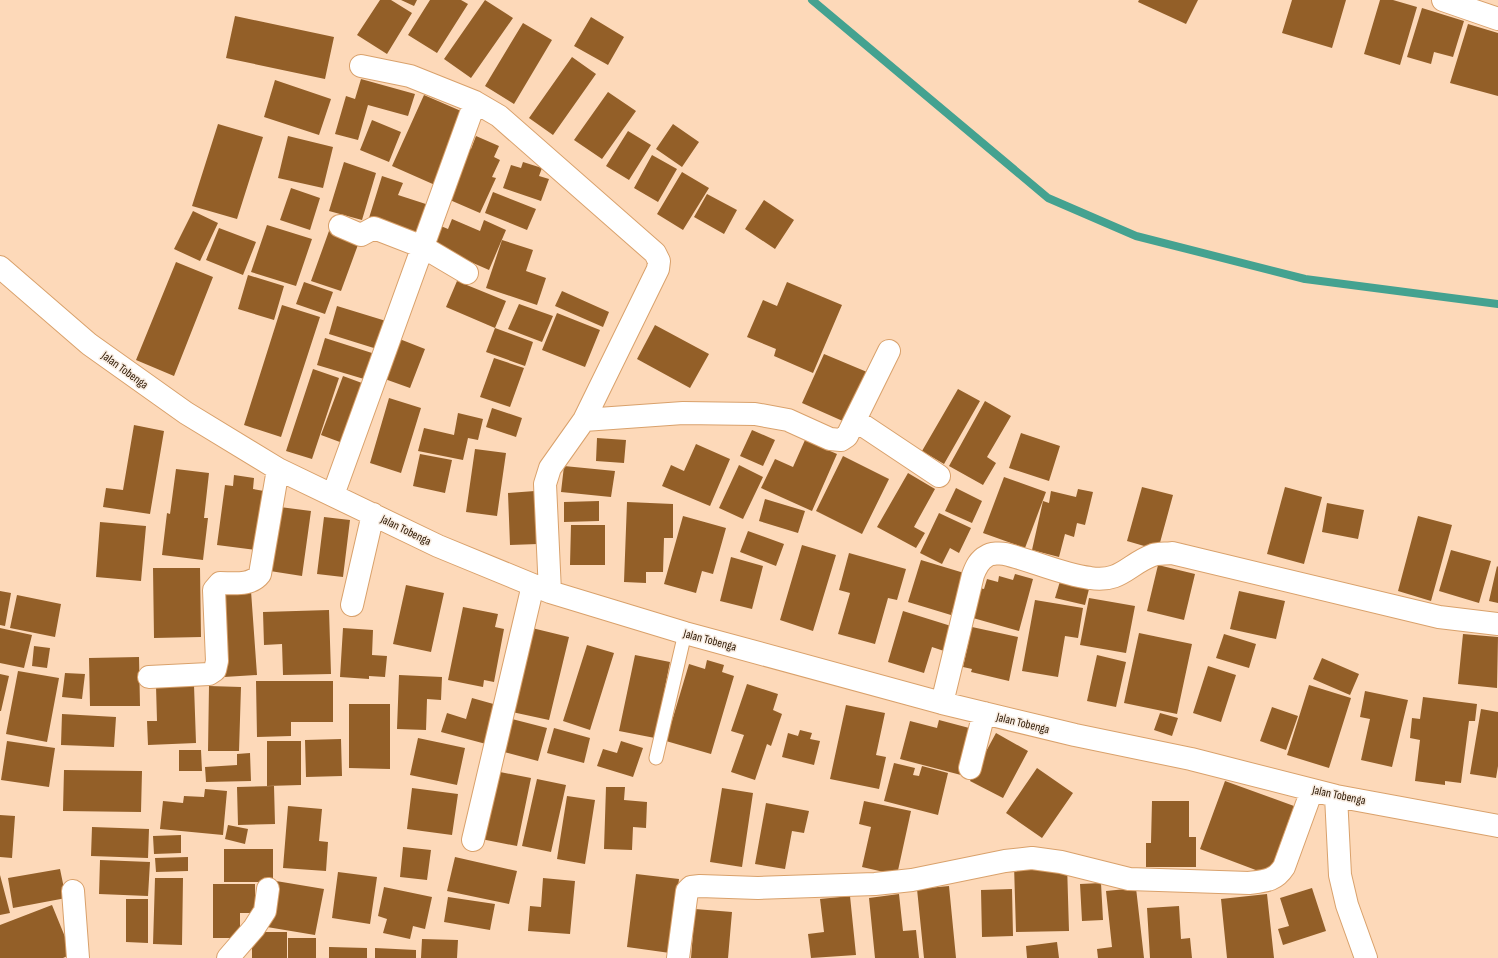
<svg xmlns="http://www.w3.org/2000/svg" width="1498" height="958" viewBox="0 0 1498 958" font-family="'Sofia Sans Condensed',sans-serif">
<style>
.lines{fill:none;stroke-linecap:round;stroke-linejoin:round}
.stream{stroke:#44a290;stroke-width:8}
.building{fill:#935f28}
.service-casing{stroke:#d9a16b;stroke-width:15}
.minor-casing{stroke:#d9a16b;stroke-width:24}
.service{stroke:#fff;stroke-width:13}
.minor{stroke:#fff;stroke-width:22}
.labels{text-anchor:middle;stroke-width:3;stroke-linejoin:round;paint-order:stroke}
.street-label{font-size:12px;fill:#2b1601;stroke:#f8ece1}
</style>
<rect width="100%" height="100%" fill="#fdd9b9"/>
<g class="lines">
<path class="stream" d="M812 0 1048 198 1136 236 1305 279 1498 304"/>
</g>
<path class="building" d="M380 0H391L412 13 387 54 357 35Z
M401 0H417L414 6Z
M430 0H461L468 4 437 53 408 35Z
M485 0 513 18 471 78 444 59Z
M1139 0H1198L1186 24 1138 2Z
M1292 0H1346L1332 48 1282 33Z
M1380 0H1393L1417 7 1400 65 1364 54Z
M1422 8 1464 21 1453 57 1434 52 1431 64 1407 57Z
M235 16 334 37 325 79 226 58Z
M591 17 624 37 608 65 574 46Z
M523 23 552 40 514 104 485 86Z
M1468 24 1498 33V96L1450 83Z
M572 57 596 74 553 135 529 118Z
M361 79 415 94 408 116 368 105 358 140 335 134 346 96 355 99Z
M275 80 331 99 319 135 264 117Z
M608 92 636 111 602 159 574 140Z
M424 95 468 114 435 185 392 166Z
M372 120 401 132 389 162 360 150Z
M218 124 263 137 237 219 192 206Z
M673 124 699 142 682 167 656 149Z
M628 131 651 145 629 180 606 166Z
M288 136 333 147 323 188 278 178Z
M476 136 499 146 494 157 500 160 492 177 496 178 480 213 443 197 467 147 471 149Z
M652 155 677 169 658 202 634 188Z
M344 162 376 173 362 220 329 211Z
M523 162 542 168 539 176 549 179 541 201 503 188 511 165 521 168Z
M682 172 709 188 683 230 657 214Z
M382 176 403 183 398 195 432 206 423 235 369 218Z
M291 188 320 198 310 230 280 220Z
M493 192 536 209 527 230 485 213Z
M707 194 737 210 724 234 694 217Z
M764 200 794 220 775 249 745 229Z
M193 211 218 223 200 261 174 249Z
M452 219 480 231 484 220 506 230 489 270 439 248 428 241 436 224 448 229Z
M267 225 312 239 296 286 251 272Z
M219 228 256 242 243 275 206 260Z
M329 231 359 242 341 291 311 281Z
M502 240 533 250 526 271 546 278 537 305 486 288Z
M176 262 213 277 174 376 136 360Z
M248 275 284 286 274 320 238 309Z
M457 281 506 301 495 328 446 307Z
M304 282 333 292 325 314 296 304Z
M787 282 842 305 813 373 774 356 776 349 747 337 763 300 777 306Z
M562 291 609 312 603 327 555 306Z
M519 304 553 316 542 342 508 329Z
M282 305 320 317 281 437 244 425Z
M337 306 386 321 377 349 329 334Z
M557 313 600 330 585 367 542 350Z
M655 325 709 354 690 388 637 359Z
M495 328 533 342 525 366 486 352Z
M325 338 372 353 364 379 317 365Z
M397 338 425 349 410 388 382 378Z
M824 354 867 372 845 422 802 403Z
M494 358 524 368 510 407 480 397Z
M313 369 339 378 312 459 286 451Z
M343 376 370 386 348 445 321 435Z
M958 389 980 401 944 464 922 451Z
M389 398 421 408 401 473 370 463Z
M985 401 1011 416 987 457 996 463 983 485 949 466Z
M492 408 522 418 516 437 486 427Z
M458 413 483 419 478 440 468 438 463 460 418 451 424 428 454 435Z
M134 425 164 431 150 514 103 507 106 488 123 490Z
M752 430 775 440 763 466 740 456Z
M1021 433 1060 446 1049 481 1009 468Z
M597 438 626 440 624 463 596 461Z
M805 440 837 454 812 511 761 488 775 459 793 467Z
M696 444 730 459 710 506 662 486 671 465 684 471Z
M475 449 506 453 497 516 466 512Z
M420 454 452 460 445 493 413 486Z
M843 456 889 479 862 534 816 511Z
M739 465 763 477 743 519 719 508Z
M564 466 615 471 611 497 561 492Z
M176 469 209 473 204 518H208L203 560 162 555 167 513 170 514Z
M908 473 935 489 914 527 925 533 916 548 877 527Z
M234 475 254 478 253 489 264 491 257 550 217 545 225 485 233 486Z
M1004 477 1046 492 1025 548 983 533Z
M1142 487 1173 495 1158 550 1127 541Z
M1285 487 1322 497 1304 564 1267 554Z
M956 488 982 501 972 523 945 511Z
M1078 489 1093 492 1085 525 1077 523 1074 537 1065 534 1059 557 1032 550 1043 501 1049 503 1051 491 1076 497Z
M535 491 538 544 510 545 508 493Z
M765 499 805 511 798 533 759 521Z
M599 501V521L564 522V502Z
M627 502 673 504V538H664L663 572H646V583L624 582Z
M1327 503 1364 510 1358 539 1322 532Z
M280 507 311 511 302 576 270 571Z
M939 513 971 528 959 553 950 548 942 564 920 553Z
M683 516 726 528 713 574 702 571 696 593 664 584Z
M1418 516 1452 525 1431 601 1398 591Z
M324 517 350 520 343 577 317 574Z
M100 522 146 526 141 581 96 577Z
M571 525H605V565H570Z
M748 531 784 544 776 566 740 552Z
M802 545 836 555 813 631 780 620Z
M1451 550 1491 561 1479 603 1439 591Z
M849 553 906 569 897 600 888 598 875 644 838 634 850 593 839 590Z
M731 557 763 566 752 609 720 601Z
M921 560 964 573 951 615 908 602Z
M1158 565 1195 574 1184 620 1147 611Z
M1497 566 1498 567V603L1489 601Z
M153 568H200L201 637 154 638Z
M1015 574 1033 579 1019 631 966 616 975 587 984 589 987 579 998 582 999 576 1013 580Z
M1061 578 1090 585 1085 605 1055 598Z
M406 585 444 593 431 652 393 644Z
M0 591 11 593 5 626 0 625Z
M251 591 257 675 224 677 217 593Z
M1239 591 1285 601 1276 639 1230 629Z
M17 595 61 604 55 637 10 628Z
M1089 598 1135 606 1126 653 1080 645Z
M1035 600 1083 608 1078 638 1065 636 1058 677 1022 671Z
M463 607 498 614 495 627 504 629 494 682 484 680 483 687 448 680Z
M329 610 331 674 283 675 282 644 264 645 263 612Z
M903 611 951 626 944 651 932 647 924 673 888 662Z
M972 627 1018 637 1009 681 971 672 972 669 963 667Z
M0 628 32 635 24 668 0 663Z
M343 628 373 630 372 655 387 656 385 677 369 676V679L340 677Z
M532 628 569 637 549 720 512 712Z
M1139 633 1192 644 1177 714 1124 703Z
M1224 634 1256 644 1249 668 1216 658Z
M1463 634 1498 637 1497 688 1458 684Z
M587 645 614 653 590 730 563 721Z
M34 646 50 648 47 668 32 666Z
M635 655 670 662 655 738 619 731Z
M1097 655 1126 662 1116 707 1087 701Z
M139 657 140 706H90L89 658Z
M1322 658 1359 674 1350 695 1313 679Z
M707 660 724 665 722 672 734 676 711 754 666 741 689 664 705 669Z
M1208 666 1236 675 1221 722 1193 713Z
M18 671 59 678 47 742 6 734Z
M65 673 85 674 82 699 62 697Z
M0 674 9 676 1 711H0Z
M399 675 442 677 441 700 427 699 426 730 397 729Z
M256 681H333V722H291V736L257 737Z
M747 684 778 694 773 710 782 714 771 746 767 744 755 780 731 772 744 735 731 731Z
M194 685 196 743 148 745 147 721H157L156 686Z
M1309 685 1351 698 1329 768 1287 755Z
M209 686 241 687 239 751H208Z
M1365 691 1408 700 1392 767 1361 760 1370 719 1360 717Z
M1423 697 1477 704 1475 721H1469L1461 783 1445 781V785L1415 781 1420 740 1410 738 1412 718 1420 719Z
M472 698 497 705 486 744 441 732 447 713 466 719Z
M349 704H390V769L349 768Z
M846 705 885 713 876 755 886 757 879 789 830 779Z
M1272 707 1298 716 1286 750 1260 741Z
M1481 709 1498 712V766L1496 778 1470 774Z
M1160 713 1178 718 1172 736 1154 730Z
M62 714 116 717 114 747 61 745Z
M512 719 547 728 538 761 504 752Z
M939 720 973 729 961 775 900 759 910 721 937 728Z
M554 728 590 738 584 763 547 753Z
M800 730 812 733 810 739 820 741 814 765 782 757 788 733 798 736Z
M996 733 1028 751 1003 798 970 781Z
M418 738 465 748 457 785 410 775Z
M341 739 342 776 306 777 305 740Z
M7 741 55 748 49 787 1 780Z
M267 741H301V785L267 786Z
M621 741 643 748 633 777 597 766 603 749 617 753Z
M179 750H201L202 771H179Z
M250 753 251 781 206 782 205 767 237 765V754Z
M894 763 915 768 913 775 919 776 922 766 948 773 938 815 884 801Z
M1037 768 1073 793 1042 838 1006 813Z
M64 770 142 771 141 812 63 811Z
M495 771 531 778 517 846 481 839Z
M537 779 566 785 551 852 522 846Z
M1225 781 1294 806 1269 875 1200 849Z
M274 786 275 824 238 825 237 787Z
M606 787H625L624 800 647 802 646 828 633 827 632 850 604 849Z
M412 788 458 794 452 835 407 829Z
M722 788 753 793 742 867 710 862Z
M205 789 227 791 223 835 160 829 163 801 183 803 184 796 204 797Z
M567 796 595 800 585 864 557 859Z
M864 801 911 811 897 875 862 867 871 827 859 824Z
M1152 801H1189V837H1196V867H1146V843H1151Z
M766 803 809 811 804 833 792 831 785 869 755 864Z
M288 806 322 809 319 841 328 842 326 871 283 868Z
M0 815 15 816 12 858 0 857Z
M228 825 248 829 245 844 225 839Z
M92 827 149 829 148 858 91 856Z
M181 835V853L154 854 153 836Z
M403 847 431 850 427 880 400 877Z
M224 849H273V882H224Z
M188 857V871L156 872 155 858Z
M455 857 517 871 509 904 447 891Z
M100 860 150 862 148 896 99 894Z
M1067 864 1069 931 1016 932 1014 865Z
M60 869 66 898 13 908 8 878Z
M338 872 377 877 370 924 332 918Z
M636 874 679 879 670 953 627 947Z
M0 875 10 913 0 915Z
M155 878H183L182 945 153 944Z
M543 878 575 881 570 934 528 931 530 906 541 907Z
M276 881 324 889 315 935 267 927Z
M1101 883 1103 920 1082 921 1080 884Z
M213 884H255V913H240V938H213Z
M949 886 956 958H924L917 889Z
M384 887 432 897 425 929 413 926 410 939 383 933 387 919 378 916Z
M1136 888 1144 958H1098L1097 949 1112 947 1106 891Z
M1312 888 1326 931 1283 945 1278 929 1289 926 1280 898Z
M1012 889 1013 936 982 937 981 890Z
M899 894 903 931 916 930 919 958H875L869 898Z
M1267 894 1274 958H1227L1221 899Z
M850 896 856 955 811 958 808 934 824 932 820 899Z
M448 897 495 904 490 930 444 922Z
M126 899H148V943L126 942Z
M52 905 72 954 63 958H0V925Z
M1179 906 1181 939 1190 938 1192 958H1150L1147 908Z
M695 909 732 912 728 958H691Z
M252 932H287V958H252Z
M288 938H316V958H288Z
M422 939 458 940 457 958H421Z
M1057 942 1059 958H1027L1026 946Z
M329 947 367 948V958H329Z
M375 948 416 950V958H375Z"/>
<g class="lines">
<g class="service-casing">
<path id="service" d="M656 758 685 633"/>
</g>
<g class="minor-casing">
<path id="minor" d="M1443 0 1498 19
M361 66 410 76 475 102 499 116 655 253 659 261 658 269 584 420 550 468 545 484 550 592
M340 226 361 235 374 228 423 247 467 273
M0 267 89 344 186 413 278 469 438 546 550 592 685 633 942 703 1075 735 1191 759 1336 796 1498 826
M584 420 683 413 755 414 788 420 830 439 841 440 847 436 889 351
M855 420 939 476
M333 495 475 102
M352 605 373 514
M149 677 209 674 215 670 217 661 214 590 220 583C234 583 251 586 260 574L278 469
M942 703 973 575C976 567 979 560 987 556 991 553 1001 553 1005 554 1034 561 1060 574 1090 578 1121 583 1128 564 1153 555 1159 553 1166 554 1172 553L1439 617 1498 624
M970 768 984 713
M1336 796 1340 875 1347 905 1366 958
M473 840 533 585
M73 891 78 958
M228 958 254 928 265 911 268 889
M678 958 687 891 691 887 700 886 758 888 875 884 912 880 1005 861 1032 858 1061 862 1129 879 1249 883C1265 881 1275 881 1284 867L1312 790"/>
</g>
<use href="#service" class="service"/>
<use href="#minor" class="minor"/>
</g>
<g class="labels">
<g class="street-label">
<text transform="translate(125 370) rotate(36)" y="4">Jalan Tobenga</text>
<text transform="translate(406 530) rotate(26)" y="4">Jalan Tobenga</text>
<text transform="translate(710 640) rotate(15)" y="4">Jalan Tobenga</text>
<text transform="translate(1023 723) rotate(14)" y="4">Jalan Tobenga</text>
<text transform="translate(1339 795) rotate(12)" y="4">Jalan Tobenga</text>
</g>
</g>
</svg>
